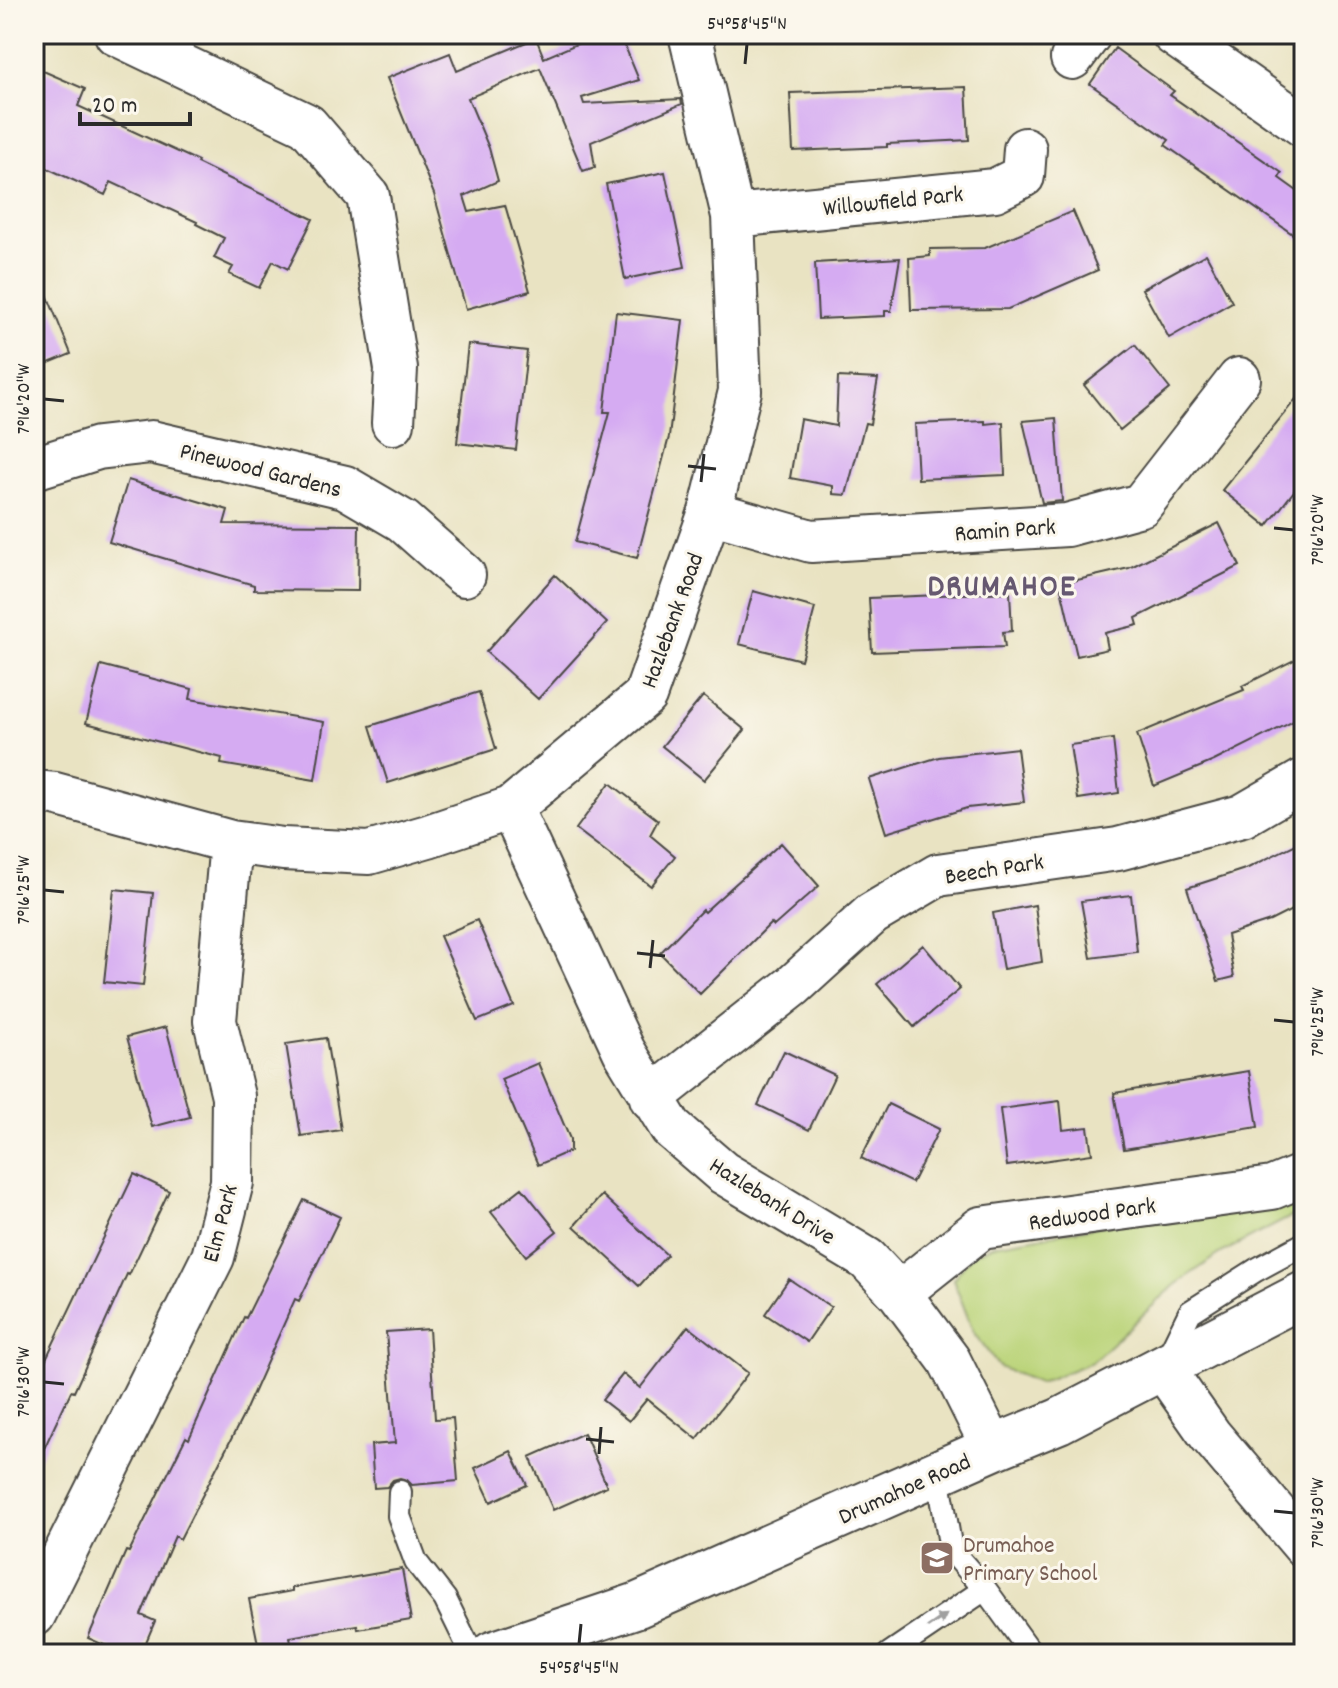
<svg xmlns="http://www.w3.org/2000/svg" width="1338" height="1688" viewBox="0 0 1338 1688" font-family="Dekko,sans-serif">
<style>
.green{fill:#bbd47a;stroke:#738052;stroke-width:2}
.building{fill:#d5abf2}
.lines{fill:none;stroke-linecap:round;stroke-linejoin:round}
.lane-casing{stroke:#484742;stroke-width:26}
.street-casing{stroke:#484742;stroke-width:46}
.secondary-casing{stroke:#484742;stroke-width:48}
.lane{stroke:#fff;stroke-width:22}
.street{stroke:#fff;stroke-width:42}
.secondary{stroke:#fff;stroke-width:44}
.oneway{fill:#a0a0a0}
.ticks{fill:none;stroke:#2b2b2b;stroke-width:3}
.labels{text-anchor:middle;stroke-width:6;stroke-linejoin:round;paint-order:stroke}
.street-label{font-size:24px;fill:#2b2b2b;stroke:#fbf7ec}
.education-label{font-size:24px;fill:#785e54;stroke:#fbf7ec;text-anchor:start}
.district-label{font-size:32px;font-weight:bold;letter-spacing:2px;fill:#665871;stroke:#fbf7ec}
.neatline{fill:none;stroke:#2b2b2b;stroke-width:3}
.ticks-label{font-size:20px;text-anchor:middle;fill:#2b2b2b}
</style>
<rect width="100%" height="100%" fill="#fbf7ec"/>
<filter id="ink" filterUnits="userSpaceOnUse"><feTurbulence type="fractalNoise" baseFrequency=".0125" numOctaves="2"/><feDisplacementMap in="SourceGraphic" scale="16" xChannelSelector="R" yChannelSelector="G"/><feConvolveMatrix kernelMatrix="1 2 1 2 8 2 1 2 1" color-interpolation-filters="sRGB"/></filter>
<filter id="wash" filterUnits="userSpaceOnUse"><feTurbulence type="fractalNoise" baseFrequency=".006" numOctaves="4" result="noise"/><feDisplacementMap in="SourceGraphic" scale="32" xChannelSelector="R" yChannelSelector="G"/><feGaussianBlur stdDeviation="1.8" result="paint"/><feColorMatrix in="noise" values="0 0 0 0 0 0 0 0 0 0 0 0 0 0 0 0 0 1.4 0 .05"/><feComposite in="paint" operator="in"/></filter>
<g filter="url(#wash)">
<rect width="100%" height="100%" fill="#e9e3c2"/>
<path class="green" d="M1304 1190V1210L1221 1253 1175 1285 1092 1362 1039 1383 999 1367 974 1333 953 1279 973 1254 994 1245Z"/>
<g id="blocks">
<path class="building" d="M600 34H620L639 80 582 98 584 104 681 99 682 104 591 142 595 167 583 171 540 68 468 98 489 148 498 181 464 196 469 212 505 205 530 291 466 309 434 194 387 78 450 53 457 71 536 38 544 58Z
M1115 48 1174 91 1170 95 1282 173 1279 178 1304 196V242L1165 145 1169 140 1090 84Z
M34 67 85 89 78 106 198 161 197 163 313 219 288 269 273 261 259 288 229 274 233 267 214 258 224 238 196 224 197 222 111 182 105 195 34 162Z
M966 87 969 140 887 144V147L793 151 790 93Z
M665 172 685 267 625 279 606 184Z
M1073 211 1098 270 1008 309 911 310 909 258 930 256V249L985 248Z
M1206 254 1232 302 1169 338 1142 289Z
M900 258 891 311H885V316L818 319 815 263Z
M34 265H35L71 354 34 369Z
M616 312 683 320 669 437 637 558 575 542 610 412H604Z
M468 344 527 351 516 450 457 443Z
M1135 345 1170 389 1120 430 1084 385Z
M838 377 878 379 870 424 865 423 846 495 833 494V486L790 478 800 419 836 426Z
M1304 389V478L1267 526 1222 490Z
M1056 418 1062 501 1042 503 1023 421Z
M985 421V424L1003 422 1005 475 918 479 915 424Z
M128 480 228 510 224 524 359 525 358 591 254 590V585L109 542Z
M1219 523 1240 566 1136 618 1138 625 1105 633 1108 649 1077 656 1060 584 1129 568Z
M555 575 607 623 538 699 486 652Z
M753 591 815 608 801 660 739 644Z
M1010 592 1012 631 1003 632 1005 647 872 652 869 598Z
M1304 655V716L1214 761 1154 786 1137 734 1244 690 1242 686Z
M101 665 192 689 190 699 324 722 315 780 221 764 222 758 86 723Z
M479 692 496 749 388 783 370 726Z
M703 696 745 730 704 780 662 746Z
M1113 739 1119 793 1078 799 1070 745Z
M1017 748 1024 802 967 808 886 833 869 779 939 757Z
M610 783 658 820 650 835 675 856 651 886 576 829Z
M1304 840V904L1270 921 1227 935 1234 977 1218 981 1187 888 1248 868Z
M781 843 819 886 774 926 771 923 700 994 660 953 702 910 704 912Z
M114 889 153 893 143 986 104 982Z
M1131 895 1137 952 1091 958 1081 901Z
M1035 905 1042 962 1003 969 993 913Z
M477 920 514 1006 477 1021 440 936Z
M923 945 960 989 914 1027 877 984Z
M166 1027 190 1117 152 1127 127 1037Z
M326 1038 341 1130 301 1136 286 1044Z
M784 1051 835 1075 809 1130 758 1105Z
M538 1063 570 1139V1151L538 1165 501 1079Z
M1249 1071 1258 1127 1124 1149 1114 1093Z
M1060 1101 1063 1130 1088 1127 1092 1154 1007 1166 1000 1109Z
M888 1104 939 1129 912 1183 861 1158Z
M134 1174 169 1191 129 1275 127 1274 74 1392 71 1391 34 1470V1384Z
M522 1188 557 1231 526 1256 491 1212Z
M602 1195 667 1255 639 1286 574 1226Z
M304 1200 340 1217 299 1301 295 1299 242 1418 180 1539 175 1536 141 1615 155 1621 141 1654H124L88 1638 126 1551 129 1552 186 1437 189 1439 244 1317 246 1318Z
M789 1279 831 1307 807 1342 765 1314Z
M688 1326 748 1373 697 1439 647 1399 629 1421 602 1400 623 1374 640 1388Z
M429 1329 435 1419 453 1418 458 1481 412 1485 407 1480 400 1478 393 1480 387 1487 374 1488 371 1445 395 1443 386 1332Z
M584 1433 607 1486 553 1510 530 1457Z
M511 1451 527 1485 491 1502 475 1468Z
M402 1569 411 1620 358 1629 357 1625 290 1637 292 1650 273 1654H260L249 1599 292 1591V1588Z"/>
</g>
</g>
<g filter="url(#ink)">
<use href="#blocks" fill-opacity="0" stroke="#484742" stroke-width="2"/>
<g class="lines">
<g class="lane-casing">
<path id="lane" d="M1167 1359 1190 1312 1256 1270 1304 1244
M938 1474 951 1550 985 1589 1032 1654
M400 1492 399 1516 416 1562 445 1599 472 1654
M889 1654 985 1589"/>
</g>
<g class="street-casing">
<path id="street" d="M116 34 307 125 368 196 396 369 393 423
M1173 34 1304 126
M1072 58 1090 34
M733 216 995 190 1023 176 1025 149
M34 468 98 448 151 442 345 487 403 521 464 575
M710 512 811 541 1067 525 1141 505 1239 379
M34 792 55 794 231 842 283 849 369 853 428 836 511 808 645 696 710 512 740 391 733 216 690 34
M511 808 624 1051 671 1128 722 1172 867 1259 899 1293 949 1360 993 1448
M651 1098 793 986 872 914 938 875 1118 849 1242 816 1304 780
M899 1293 981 1228 1272 1188 1304 1175
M1163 1368 1210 1435 1304 1546
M34 1615 213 1257 232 1182 233 1096 215 1021 231 842"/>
</g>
<g class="secondary-casing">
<path id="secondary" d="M492 1654 638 1605 993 1448 1059 1421 1304 1294"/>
</g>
<use href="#lane" class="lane"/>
<use href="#street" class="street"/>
<use href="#secondary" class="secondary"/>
</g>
<defs><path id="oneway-solid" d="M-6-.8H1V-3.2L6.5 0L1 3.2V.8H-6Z" transform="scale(2)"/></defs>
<use class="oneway" href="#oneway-solid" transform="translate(937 1621) rotate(-34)"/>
</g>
<path class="ticks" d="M745 64 747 44M44 399 64 401M688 466 716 469M701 482 704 454M1274 528 1294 530M44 890 64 892M637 953 665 956M650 968 653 940M1274 1020 1294 1022M44 1382 64 1384M586 1439 614 1442M599 1454 601 1427M1274 1511 1294 1513M579 1644 581 1624"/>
<defs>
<g id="school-square" transform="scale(1.8)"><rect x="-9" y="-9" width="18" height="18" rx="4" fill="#8d6e63" stroke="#fbf7ec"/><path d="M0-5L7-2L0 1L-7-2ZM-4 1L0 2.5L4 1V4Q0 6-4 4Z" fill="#fff"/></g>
</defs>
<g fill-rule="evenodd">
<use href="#school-square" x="937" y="1558"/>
</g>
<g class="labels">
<g class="street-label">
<text transform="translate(893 200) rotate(-6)" y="8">Willowfield Park</text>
<text transform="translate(261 469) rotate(14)" y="8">Pinewood Gardens</text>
<text transform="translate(1005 529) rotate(-4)" y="8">Ramin Park</text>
<text transform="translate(671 620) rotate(-70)" y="8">Hazlebank Road</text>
<text transform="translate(994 868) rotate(-9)" y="8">Beech Park</text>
<text transform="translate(773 1200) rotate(32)" y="8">Hazlebank Drive</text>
<text transform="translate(1092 1213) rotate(-8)" y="8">Redwood Park</text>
<text transform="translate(219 1223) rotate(-75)" y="8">Elm Park</text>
<text transform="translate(904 1488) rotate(-24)" y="8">Drumahoe Road</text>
</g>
<g class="education-label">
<text x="963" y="1552">Drumahoe<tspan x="963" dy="28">Primary School</tspan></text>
</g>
<g class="district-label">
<text x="1002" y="595">DRUMAHOE</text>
</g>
</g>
<rect width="1338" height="1688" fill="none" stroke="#fbf7ec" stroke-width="88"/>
<path d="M80 112v12h110v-12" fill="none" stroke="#2b2b2b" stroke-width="4"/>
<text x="92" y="112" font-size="24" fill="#2b2b2b" stroke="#fbf7ec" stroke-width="6" paint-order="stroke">20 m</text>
<rect x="44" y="44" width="1250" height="1600" class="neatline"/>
<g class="ticks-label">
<text x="747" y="29">54°58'45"N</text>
<text transform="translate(22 399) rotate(-90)" y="7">7°16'20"W</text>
<text transform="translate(1316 530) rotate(-90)" y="7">7°16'20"W</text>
<text transform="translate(22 890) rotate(-90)" y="7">7°16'25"W</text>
<text transform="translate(1316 1022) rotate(-90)" y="7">7°16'25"W</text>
<text transform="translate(22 1382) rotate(-90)" y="7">7°16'30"W</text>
<text transform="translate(1316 1513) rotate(-90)" y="7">7°16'30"W</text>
<text x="579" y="1673">54°58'45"N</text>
</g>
</svg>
